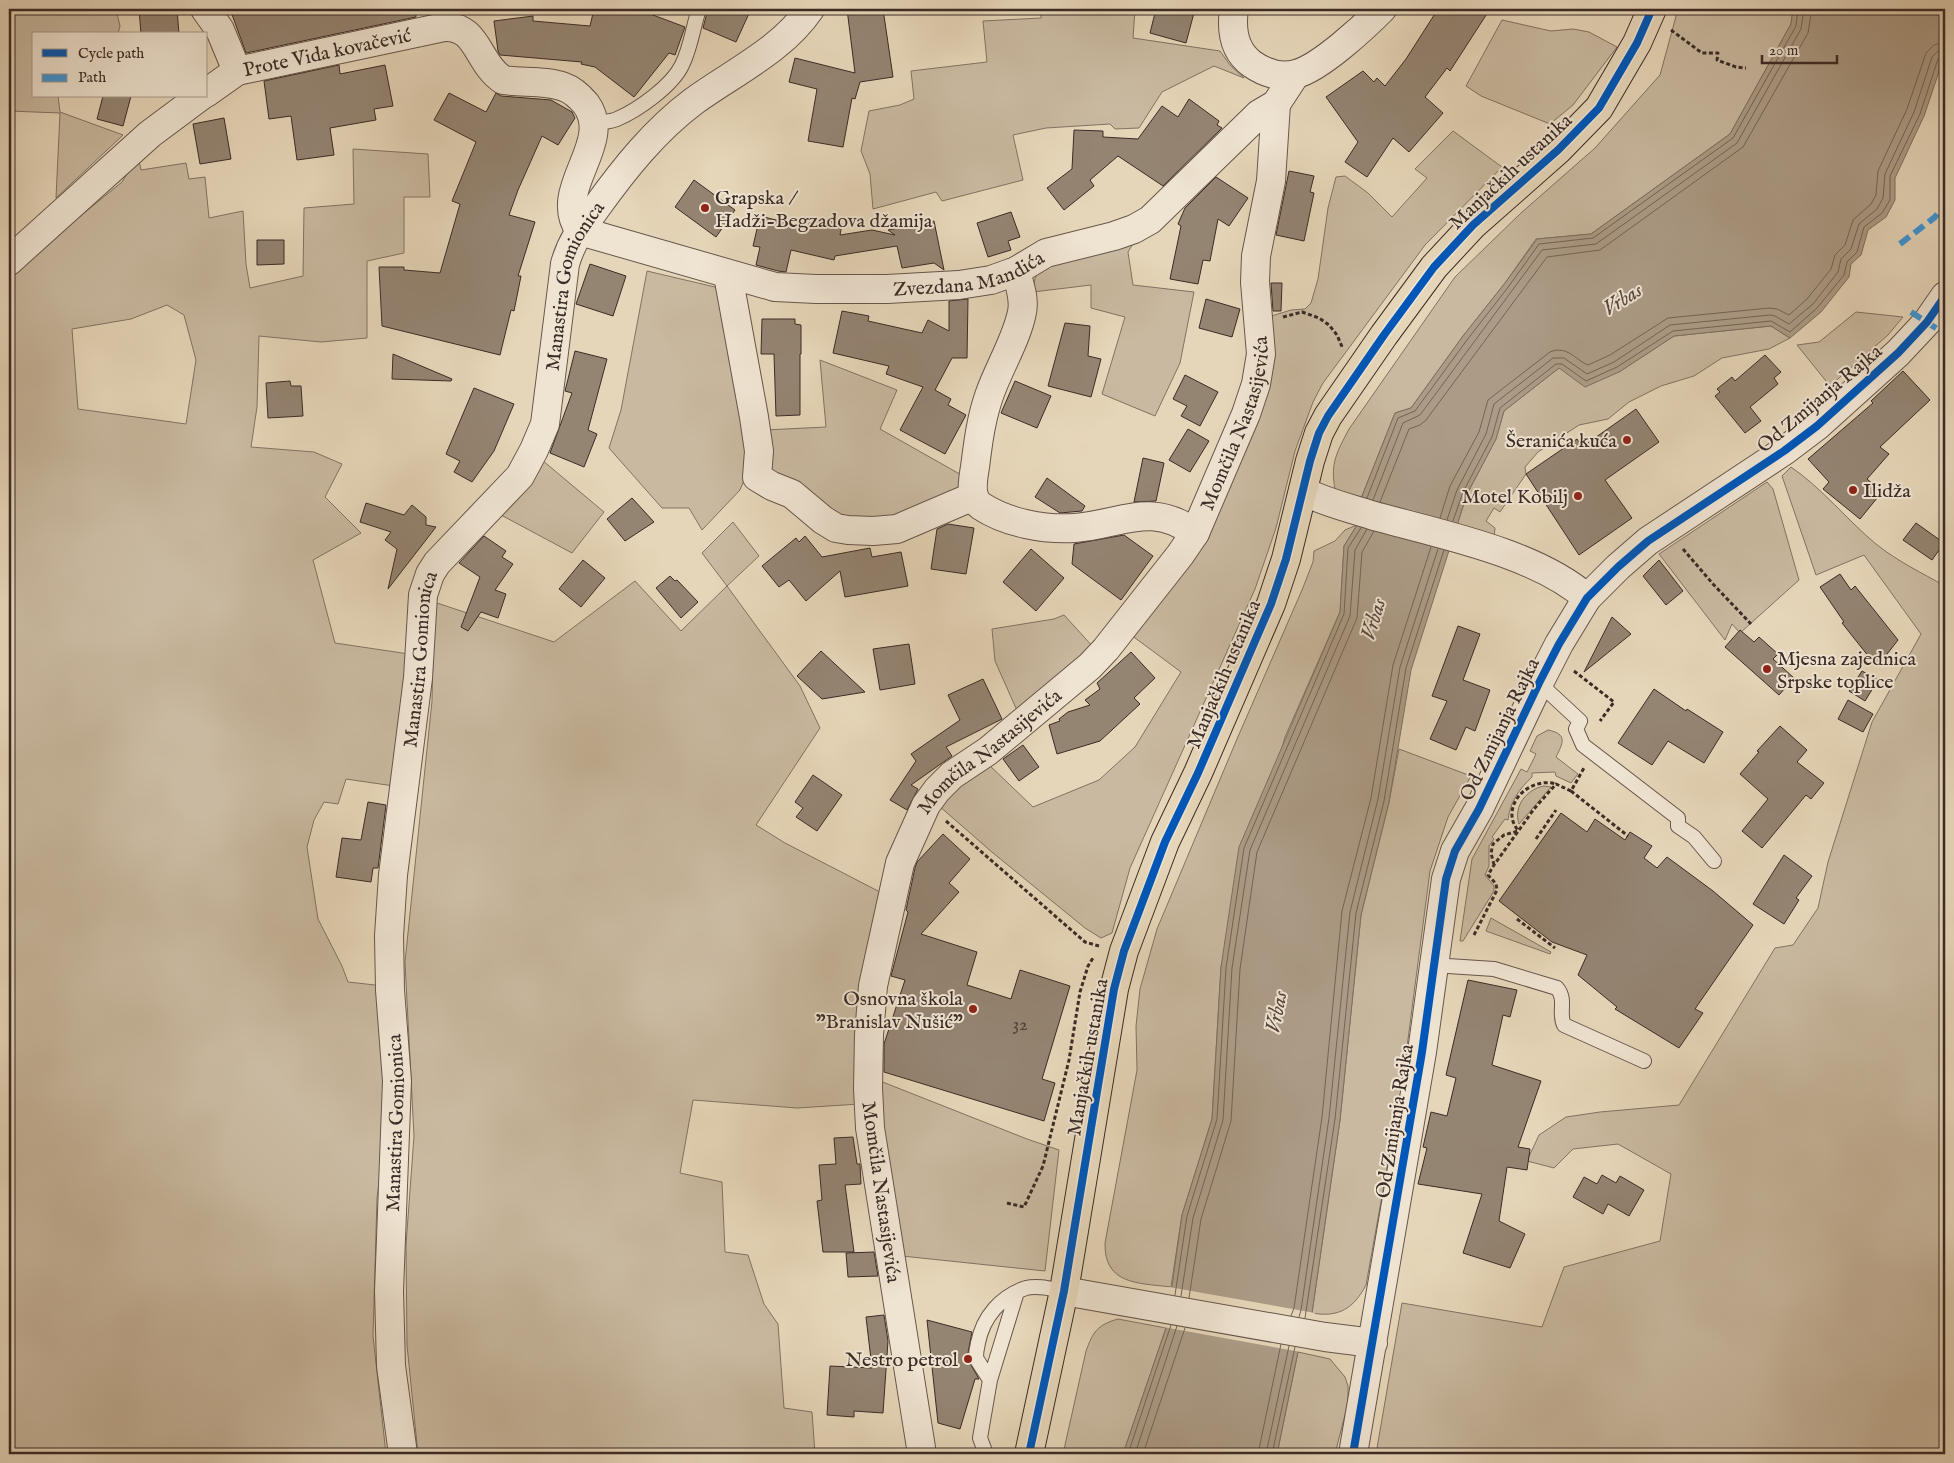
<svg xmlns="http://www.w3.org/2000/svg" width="1954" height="1463" viewBox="0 0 1954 1463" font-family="'IM FELL English',serif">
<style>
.green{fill:#c9b9a0;stroke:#827263;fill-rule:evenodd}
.water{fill:#ac9c87;stroke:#7f6f60}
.pier{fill:#e6d6b9}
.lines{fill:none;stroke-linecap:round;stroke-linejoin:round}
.shore{stroke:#746456;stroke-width:1}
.building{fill:#948472;stroke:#3b2b26}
.service-casing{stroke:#66564b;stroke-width:16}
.minor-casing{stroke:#66564b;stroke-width:30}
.tertiary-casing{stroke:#66564b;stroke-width:30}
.primary-casing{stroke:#3b2b26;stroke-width:30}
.path{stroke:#3b2b26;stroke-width:3;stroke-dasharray:4 2.5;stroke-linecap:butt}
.service{stroke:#efe4d2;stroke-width:14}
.minor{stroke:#efe4d2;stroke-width:28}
.tertiary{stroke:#efe4d2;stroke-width:28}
.primary{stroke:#e6d6b9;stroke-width:28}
.quiet{stroke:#3e96d6;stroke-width:6;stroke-dasharray:12 6;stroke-linecap:butt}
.cycleway-casing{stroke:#efe4d2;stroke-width:11}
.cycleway{stroke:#0057b8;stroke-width:8}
.poi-dot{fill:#8f2418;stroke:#efe4d2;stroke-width:2}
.labels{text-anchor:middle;stroke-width:4;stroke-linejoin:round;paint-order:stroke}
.number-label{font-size:18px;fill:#514139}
.street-label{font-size:20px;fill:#3b2b26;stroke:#efe4d2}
.poi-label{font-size:20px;fill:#3b2b26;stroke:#efe4d2;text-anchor:end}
.water-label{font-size:21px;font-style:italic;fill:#57473e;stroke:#efe4d2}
</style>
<rect width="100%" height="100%" fill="#e6d6b9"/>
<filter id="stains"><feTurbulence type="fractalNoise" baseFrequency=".004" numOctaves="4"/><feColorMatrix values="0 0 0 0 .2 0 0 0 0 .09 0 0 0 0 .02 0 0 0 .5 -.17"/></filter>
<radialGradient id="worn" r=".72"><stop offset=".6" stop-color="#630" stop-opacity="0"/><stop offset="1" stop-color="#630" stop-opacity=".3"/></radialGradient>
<path class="green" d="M9 9H116L120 26 118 34H34V96H58L60 112 123 135 56 198 60 113 9 111Z
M1041 9H1135L1133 38 1220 51 1230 65 1244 78 1214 66 1162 92 1139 128 1115 129 1110 124 1046 128 1013 135 1023 180 942 201 936 192 873 209 870 174 861 151 869 111 900 105 914 99 911 71 987 62 983 21 1041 18Z
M1678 9H1793L1791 24 1730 134 1591 234 1536 239 1505 283 1463 336 1411 408 1395 413 1360 501 1335 489C1330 463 1337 452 1349 429L1455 277 1521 213 1595 148 1660 75Z
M1502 20 1551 31 1573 29 1589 32 1617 47 1573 105 1550 124 1481 96 1466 86Z
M1453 131 1502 167 1425 245 1323 383 1313 402 1295 451 1276 528 1255 589 1130 868 1112 933 1101 938 1085 928 993 853 938 805 986 762 1033 807 1099 780 1135 747 1181 672 1127 632 1175 579 1265 318 1291 310 1305 309 1311 303 1318 279 1328 208 1336 177 1345 176 1368 193 1392 217 1427 178 1415 169Z
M353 149 428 154 430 197H404V253L367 261V338L321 342 259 336 257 407 251 447 314 452 342 464 325 497 361 533 313 560 335 643 409 654 394 786 346 779 338 804 324 802 314 820 307 847 318 919 342 966 348 982 384 986 391 1092 377 1198 373 1336 386 1454H9V272L18 267 122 182 138 156 141 170 186 163 189 179 205 177 209 218 243 211 246 264 250 288 303 276 304 208 354 204ZM167 305 184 315 196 360 186 424 78 409 72 329 131 319Z
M1134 242 1128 252 1133 285 1194 292 1180 363 1155 416 1102 394 1125 317 1091 308V285L1033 292 1035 278 1041 268Z
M647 271 715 287 720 294 751 463 740 490 702 530 689 508H662L609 448 621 410Z
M1856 312 1903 317 1888 335 1830 386 1797 345 1819 342Z
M1771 326 1790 338 1769 349 1722 358 1694 376 1661 386 1629 402 1608 419 1579 425 1538 452 1525 467 1526 474 1500 512 1494 508 1486 521 1495 528 1494 538 1456 528 1467 494 1496 439 1504 411 1559 368 1619 372 1674 336Z
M820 360 897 390 880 429 965 477 962 489 896 522 854 523 769 476 765 430 826 427Z
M542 460 604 512 572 553 501 515Z
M1791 467C1823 489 1847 520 1876 544 1897 561 1922 573 1945 586V1454H1376L1402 1303 1542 1327 1564 1267 1660 1241 1671 1174 1618 1144 1573 1149 1554 1168 1527 1161 1539 1135 1566 1117 1600 1112 1679 1105 1775 948 1793 945 1818 908 1828 862 1872 722 1921 634 1864 555 1816 575 1782 476Z
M1767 482 1773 489 1799 580 1740 633 1732 624 1725 640 1659 554Z
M733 522 759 556 727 586 800 686 820 728 756 825 785 843 882 893 860 1104 797 1108 693 1100 680 1173 722 1182 725 1252 748 1255 764 1304 778 1324 784 1408 812 1412 815 1454H418L407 1345 406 1245 414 1136 405 962 432 701 434 602 554 642 635 581 681 631 727 586 702 553Z
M1357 525 1344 546 1340 612 1285 737 1221 967 1212 1119 1182 1215 1171 1287C1139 1283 1104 1285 1105 1243L1137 1070 1136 1026 1140 989 1157 929 1237 739 1302 590 1313 562 1314 551 1335 541 1345 530Z
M1064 615 1095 649 1019 715 995 661 992 629 1054 619Z
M1548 730C1568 734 1563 743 1556 757L1578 774 1571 783 1556 776 1555 772 1532 773V777C1519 789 1510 802 1508 820L1505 819 1492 837 1494 839 1489 846V866L1485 875 1494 886V891L1463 941H1460L1472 859 1521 769 1527 772 1536 754 1530 751 1537 736Z
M1399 749 1471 776 1448 817 1430 871 1402 1085 1366 1285C1354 1308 1339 1318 1312 1313L1340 1120 1361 915 1389 802Z
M1544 786 1551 787 1519 824C1513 806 1527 789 1544 786Z
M1491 918 1551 952 1550 954 1486 931Z
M875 1079 1027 1139 1059 1150 1045 1271 902 1256Z
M1118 1319 1166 1328 1123 1454H1063L1086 1351C1093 1332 1097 1325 1118 1319Z
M1298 1352 1330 1359 1345 1377 1348 1386V1403L1335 1454H1277Z"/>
<path class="water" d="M1793 9H1945V54L1924 116 1895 178V200L1886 217 1868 230 1861 255 1851 264 1849 277 1821 312 1790 338 1771 326 1674 336 1619 372 1585 387 1559 368 1504 411 1496 439 1467 494 1411 670 1389 802 1361 915 1340 1120 1312 1313 1298 1352 1277 1454H1123L1166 1328 1182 1215 1212 1119 1221 967 1239 847 1340 612 1344 546 1357 525 1360 501 1395 413 1411 408 1463 336 1505 283 1537 239 1591 234 1730 134 1791 24Z"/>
<path class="pier" d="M1169 1287 1315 1313 1301 1352 1163 1327Z"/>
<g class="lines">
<path class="shore" d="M1367 498 1398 418 1415 411 1467 340 1509 286 1539 244 1593 238 1733 138 1796 26 1798 9
M1373 500 1403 423 1420 415 1542 250 1596 244 1737 143 1801 29 1804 9
M1380 502 1409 429 1420 425 1426 420 1547 257 1600 250 1743 147 1808 33 1812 9
M1440 518 1450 486 1479 432 1488 400 1550 352C1567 345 1574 359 1588 365L1610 355 1668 318 1769 308 1777 309 1789 315 1807 299 1831 269 1835 255 1845 245 1853 220 1871 204 1876 195 1878 171 1907 109 1926 53 1934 45 1945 42
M1447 520 1457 490 1486 434 1494 404 1553 358H1564L1587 374 1614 362 1670 325 1770 315 1775 316 1789 324 1813 304 1838 272 1841 259 1851 249 1859 224 1877 209 1883 198 1885 174 1914 112 1932 57 1938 51 1945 50
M1453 521 1463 492 1492 437 1500 408 1556 364H1562L1586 381 1617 367 1673 331 1771 321 1790 332 1817 308 1844 275 1847 262 1857 252 1864 227 1882 213 1890 200V176L1920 114 1938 59 1945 56
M1175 1295 1187 1216 1217 1119 1226 968 1244 848 1344 614 1348 548 1361 528
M1181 1296 1193 1218 1223 1120 1232 968 1250 850 1350 616 1355 550 1367 529
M1189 1298 1201 1219 1231 1121 1240 969 1257 852 1357 618 1362 552 1374 531
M1291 1316 1294 1308 1322 1117 1342 911 1371 798 1393 665 1431 547
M1299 1317 1301 1310 1329 1118 1350 912 1378 799 1400 667 1438 549
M1305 1318 1335 1119 1356 913 1384 801 1406 668 1444 550
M1128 1454 1171 1325
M1135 1454 1177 1326
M1143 1454 1185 1328
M1258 1454 1281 1344
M1266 1454 1289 1346
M1272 1454 1295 1347"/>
</g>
<path class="building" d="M139 9H177L179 34H141Z
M230 9H416V17L246 53Z
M594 9H637L685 27 675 55 669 53 634 97 595 67 581 64 582 62 500 55 498 51 494 21 533 16V21L590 26Z
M708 9H751L736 42 703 28Z
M847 9H883L893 77 860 82 855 99 852 98 843 147 808 141 817 89 789 82 795 58 855 73Z
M1156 9H1195L1186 43 1150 33Z
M1438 9H1490L1450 71 1447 68 1425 97 1443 113 1409 152 1393 138 1367 177 1345 162 1358 142 1326 97 1363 71 1374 82 1377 78 1385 86 1406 59Z
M339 65 340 74 385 65 393 106 374 109 376 120 330 128 334 155 297 160 291 116 269 119 264 81Z
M449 93 486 112 496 93 501 96 551 100 572 112 575 118 558 145 542 136 518 190 509 215 535 222 518 276H521L514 311 511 310 500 355 382 326 379 267H404V270L440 273 460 204 452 201 476 142 434 120Z
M103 96H131L123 126 97 119Z
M1189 99 1219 121 1217 125 1222 128 1163 186 1118 156 1090 180 1094 186 1064 210 1047 188 1072 169 1074 130 1103 131V137L1138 139 1162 106 1178 117Z
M224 118 231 159 200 164 193 124Z
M1289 171 1314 176 1310 192 1314 193 1304 241 1276 235Z
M1216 177 1248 198 1229 226 1218 219 1210 261 1203 260 1198 284 1170 279 1181 226 1178 224 1185 208Z
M694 180 735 210 716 237 675 207Z
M1011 212 1020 237 1008 241 1011 250 988 257 977 223Z
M760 216 808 228 811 217 842 224 840 235 872 230 895 235 888 230 934 221 944 270 934 263 902 268 897 246 835 256 834 260 791 250 786 272 778 271 756 265 760 247 753 246Z
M257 240H284V264L257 265Z
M590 264 626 276 613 316 576 304Z
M1271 283H1282L1281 311H1273Z
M968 299 967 358H952L935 390 951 399 948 405 966 415 945 454 900 430 923 387 886 374 889 366 833 353 842 311 869 316 868 321 922 333 928 320 949 331V301Z
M1206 299 1240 309 1232 337 1199 328Z
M762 319H795V324L801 325V354H800V415L776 416 774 354H761Z
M1065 323 1090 326 1088 356 1101 359 1091 397 1048 386Z
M575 351 607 359 588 430 597 434 584 467 550 453 572 393 565 391Z
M393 354 452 379 451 381 392 379Z
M1765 355 1781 372 1774 378 1778 384 1750 407 1761 421 1745 433 1715 396 1720 392 1717 389 1732 377 1735 381Z
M1903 371 1930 400 1880 447 1889 454 1867 479 1882 492 1860 519 1823 489 1829 482 1808 459 1873 403 1871 401Z
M1185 375 1218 392 1200 426 1181 416 1187 406 1173 399Z
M290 381 291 386H301L303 416 268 418 266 383Z
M1015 381 1051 396 1037 428 1001 413Z
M474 388 514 404 494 451 472 482 454 472 460 461 446 454Z
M1636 409 1659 442 1605 480 1632 518 1579 555 1526 474 1577 439 1582 447Z
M1188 429 1209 441 1190 472 1169 460Z
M1143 458 1164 463 1156 501 1134 502Z
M1047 478 1085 506 1082 511 1060 513 1035 497Z
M632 498 654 522 625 541 607 519Z
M366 503 404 515 412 505 426 517V525L436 527 388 589 397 549 385 540 391 532 360 522Z
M1916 523 1944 543 1932 560 1903 540Z
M948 524 974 528 966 574 931 569 937 529Z
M1124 535 1153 556 1121 600 1072 564 1074 544Z
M484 536 506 551 502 557 513 564 495 590 506 594 498 618 481 612 468 631 461 627 480 577 459 563Z
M805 536 822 557 870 548 872 557 901 552 908 586 845 597 840 571 806 601 789 580 779 587 762 566 796 538 799 542Z
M1031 549 1064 578 1036 611 1003 582Z
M583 560 605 578 581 607 559 589Z
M1659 560 1683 591 1666 605 1643 576Z
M1840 574 1851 590 1855 586 1898 640 1877 667 1842 623 1844 622 1820 587Z
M670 576 675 581 677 580 698 602 681 618 656 588Z
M1612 617 1631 634 1584 672Z
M1458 626 1480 634 1463 680 1490 690 1475 731 1466 727 1456 750 1430 739 1447 701 1432 696Z
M1740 630 1754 642 1759 637 1778 654 1773 659 1794 678 1779 695 1725 647Z
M909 644 915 684 880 690 873 649Z
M821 651 865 692 822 699 797 676Z
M1131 652 1155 678 1134 698 1140 704 1100 741 1057 754 1049 725 1060 721 1059 719 1068 712 1090 705 1085 700 1100 689 1097 683Z
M1862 671 1878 680 1865 701 1849 691Z
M983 679 1002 719 946 747 952 756 911 785 918 789 907 810 890 800 916 761 911 754 960 720 948 695Z
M1654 689 1686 711 1687 709 1723 732 1704 763 1668 741 1652 765 1618 743Z
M1848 700 1873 714 1863 732 1838 719Z
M1780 726 1807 750 1797 762 1824 783 1811 799 1806 795 1762 848 1742 831 1768 799 1740 774 1759 752 1757 751Z
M1023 745 1039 767 1019 781 1003 759Z
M813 775 842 795 817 831 796 817 803 808 795 802Z
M368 802 386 805 378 868H373L371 882 336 877 342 838 361 840Z
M1561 813 1587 832 1595 819 1625 840 1630 832 1652 846 1644 858 1657 868 1667 857 1713 891 1753 925 1695 1009 1703 1013 1679 1048 1615 1009 1617 1007 1578 975 1587 955 1552 942 1499 901Z
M943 834 970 859 949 883 959 892 921 934 977 952 967 985 1011 999 1020 970 1070 986 1042 1079 1055 1083 1044 1121 884 1072V1044L905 980 891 976 908 912 906 910 915 868 917 862Z
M1784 855 1812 876 1796 898 1799 900 1784 924 1753 904Z
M1468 980 1517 990 1510 1017 1503 1015 1492 1065 1541 1081 1518 1147 1530 1149 1527 1170 1507 1167 1499 1221 1525 1234 1510 1268 1463 1253 1482 1194 1418 1184 1427 1148 1423 1147 1431 1112 1447 1116 1456 1078 1446 1075Z
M853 1137 857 1164H860L861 1184 845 1185 854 1252H823L817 1201 822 1200 819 1165 836 1164 834 1138Z
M1602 1175 1616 1183 1620 1176 1644 1190 1629 1216 1608 1204 1603 1214 1573 1197 1584 1177 1597 1184Z
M874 1252 878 1276 848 1277 846 1253Z
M884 1315 888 1341 883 1413 854 1411V1417L827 1415 830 1366 872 1368 866 1317Z
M927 1320 972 1332 967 1358 979 1379H975L960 1429 938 1423Z"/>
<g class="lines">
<g class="service-casing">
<path id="service" d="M594 124C601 122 610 122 617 119 638 110 672 86 682 65 691 47 693 27 699 9
M1539 683 1580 721 1576 729 1583 745 1678 818V826L1694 837 1714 861
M1436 954 1443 964 1448 966 1494 969 1557 988C1567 1000 1558 1013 1564 1025L1644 1061
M990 1380C987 1375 977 1360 976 1358 976 1353 977 1347 978 1343 983 1317 1001 1296 1026 1288 1038 1285 1052 1289 1064 1291
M986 1454 980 1438 990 1380 1017 1292"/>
</g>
<g class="minor-casing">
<g id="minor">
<path d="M205 9 220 30 237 71"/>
<path d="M1234 9C1231 30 1234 51 1252 64 1265 73 1281 78 1296 74 1320 68 1364 27 1382 9"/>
<path id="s1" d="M206 93 237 71 444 27C478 25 477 63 503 80 523 83 546 80 564 87 573 90 580 97 586 104 615 144 550 189 580 231L775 287 816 289H887L959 285 991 280 1016 271 1046 253 1114 236 1134 229 1150 220 1259 114 1276 104 1295 75"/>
<path d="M9 261 150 134 201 96"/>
<path d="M1016 271C1019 284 1025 298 1022 312 1017 339 998 369 989 396 981 419 978 443 975 467 973 479 969 498 981 506 1007 523 1044 530 1075 528 1123 524 1151 501 1195 533"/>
<path d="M728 275 754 417 759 451 757 477 772 486 792 494 823 520 836 528 848 530 873 531 897 529 974 496"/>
<path d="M1303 491C1324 502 1349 508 1371 515 1438 534 1535 552 1587 598"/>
<path id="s2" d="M403 1454 391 1366 389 1291 397 1081 390 990 389 936 393 875 418 678 423 595 430 574 437 563 520 476 534 450 545 424 565 264C571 242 583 226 596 208 624 169 655 130 694 101 734 72 782 50 810 9"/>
<path id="s3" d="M922 1454 870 1128 868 1088 869 1035 873 986 900 863 926 805 937 790 952 775 988 751 1090 666 1106 649 1180 555 1195 533 1246 414 1256 384 1261 354 1255 282 1256 256 1271 181 1276 104"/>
</g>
</g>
<g class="tertiary-casing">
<path id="tertiary" d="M1064 1291 1325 1337 1373 1343
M1353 1454 1422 1052 1446 879 1455 851 1479 809 1539 683 1559 644 1587 598 1618 567 1648 541 1784 451 1817 426 1898 353 1927 322 1945 296"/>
</g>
<g class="primary-casing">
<path id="primary" d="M1029 1454 1064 1291 1114 989 1124 951 1165 842 1198 773 1271 604 1286 559 1310 461 1319 433 1328 416 1384 335 1434 267 1473 225 1558 150 1599 108 1637 43 1652 9"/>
</g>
<path class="path" d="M1671 30 1702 53H1718L1717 60 1736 67 1746 68
M1283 317 1302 312 1319 318 1329 325 1337 335 1343 349
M1683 549 1713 584 1751 624
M1574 671 1614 702 1600 721
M1571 791 1628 836
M946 821 1085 942 1099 946
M1536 839 1556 810
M1494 865 1491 853 1493 844 1504 835 1518 831C1515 826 1512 821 1512 816 1511 793 1537 778 1556 784
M1517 919 1555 948
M1474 935 1497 890 1496 884 1488 875 1494 865 1534 809 1556 784 1571 791 1584 768
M1007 1203 1024 1207 1043 1166 1069 1060 1080 992 1088 966 1093 958"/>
<use href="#service" class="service"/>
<use href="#minor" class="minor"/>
<use href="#tertiary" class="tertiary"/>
<use href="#primary" class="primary"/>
<path class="quiet" d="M1945 178V202
M1900 244 1935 217 1945 204
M1911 312 1945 334"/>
<g class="cycleway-casing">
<path id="cycleway" d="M1029 1454 1064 1291 1114 989 1124 951 1165 842 1198 773 1271 604 1286 559 1310 461 1319 433 1328 416 1384 335 1434 267 1473 225 1558 150 1599 108 1637 43 1652 9
M1353 1454 1422 1052 1446 879 1455 851 1479 809 1539 683 1559 644 1587 598 1618 567 1648 541 1784 451 1817 426 1898 353 1927 322 1945 296"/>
</g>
<use href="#cycleway" class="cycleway"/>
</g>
<g class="poi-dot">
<circle cx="705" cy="208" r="5"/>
<circle cx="1627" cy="440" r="5"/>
<circle cx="1853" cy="490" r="5"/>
<circle cx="1578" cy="496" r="5"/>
<circle cx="1767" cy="669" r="5"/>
<circle cx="973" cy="1009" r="5"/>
<circle cx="968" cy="1359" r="5"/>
</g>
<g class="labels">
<g class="number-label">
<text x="1020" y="1030">32</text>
</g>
<g class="street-label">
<text dy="7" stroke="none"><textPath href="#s1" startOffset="130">Prote Vida kovačević</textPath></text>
<text transform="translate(1510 171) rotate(-43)" y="7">Manjačkih ustanika</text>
<text dy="7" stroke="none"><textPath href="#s1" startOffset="955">Zvezdana Mandića</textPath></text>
<text dy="7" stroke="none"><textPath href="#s2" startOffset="1218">Manastira Gomionica</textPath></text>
<text transform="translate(1819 398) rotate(-40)" y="7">Od Zmijanja Rajka</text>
<text dy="7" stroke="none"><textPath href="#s3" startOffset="1165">Momčila Nastasijevića</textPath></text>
<text dy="7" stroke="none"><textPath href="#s2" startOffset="798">Manastira Gomionica</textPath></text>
<text transform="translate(1223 674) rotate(-67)" y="7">Manjačkih ustanika</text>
<text transform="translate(1499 729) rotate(-64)" y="7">Od Zmijanja Rajka</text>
<text dy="7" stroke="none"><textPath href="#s3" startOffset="745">Momčila Nastasijevića</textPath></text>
<text transform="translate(1087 1057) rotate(-80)" y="7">Manjačkih ustanika</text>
<text transform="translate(1394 1121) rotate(-81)" y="7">Od Zmijanja Rajka</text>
<text dy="7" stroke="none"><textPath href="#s2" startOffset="332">Manastira Gomionica</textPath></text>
<text transform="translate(882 1192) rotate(82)" y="7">Momčila Nastasijevića</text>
</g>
<g class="poi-label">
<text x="715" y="204" text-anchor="start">Grapska /<tspan x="715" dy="23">Hadži-Begzadova džamija</tspan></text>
<text x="1617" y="447">Šeranića kuća</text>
<text x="1863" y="497" text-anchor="start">Ilidža</text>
<text x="1568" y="503">Motel Kobilj</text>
<text x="1777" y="665" text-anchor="start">Mjesna zajednica<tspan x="1777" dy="23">Srpske toplice</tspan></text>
<text x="963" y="1005">Osnovna škola<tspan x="963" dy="23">"Branislav Nušić"</tspan></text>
<text x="958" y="1366">Nestro petrol</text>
</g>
<g class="water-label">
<text transform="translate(1622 299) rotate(-32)" y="7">Vrbas</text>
<text transform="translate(1373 619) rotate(-73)" y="7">Vrbas</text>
<text transform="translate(1276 1012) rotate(-79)" y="7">Vrbas</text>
</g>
</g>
<rect width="1954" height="1463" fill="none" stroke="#e6d6b9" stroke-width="30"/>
<rect x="10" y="10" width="1934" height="1443" fill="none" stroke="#3b2b26" stroke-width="2.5"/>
<rect x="15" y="15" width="1924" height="1433" fill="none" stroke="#3b2b26"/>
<rect x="32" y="32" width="175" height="65" fill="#efe4d2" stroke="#a79a8d"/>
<rect x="42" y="49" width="25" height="8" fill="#0057b8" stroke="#a79a8d"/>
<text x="78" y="58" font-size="15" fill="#3b2b26">Cycle path</text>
<rect x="42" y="74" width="25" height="8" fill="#3e96d6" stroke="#a79a8d"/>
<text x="78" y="82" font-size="15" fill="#3b2b26">Path</text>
<path d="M1762 55v8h75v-8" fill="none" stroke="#3b2b26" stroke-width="2.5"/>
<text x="1769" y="55" font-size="15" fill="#3b2b26" stroke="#efe4d2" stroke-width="4" paint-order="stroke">20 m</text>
<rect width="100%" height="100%" filter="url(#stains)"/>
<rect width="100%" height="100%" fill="url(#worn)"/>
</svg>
